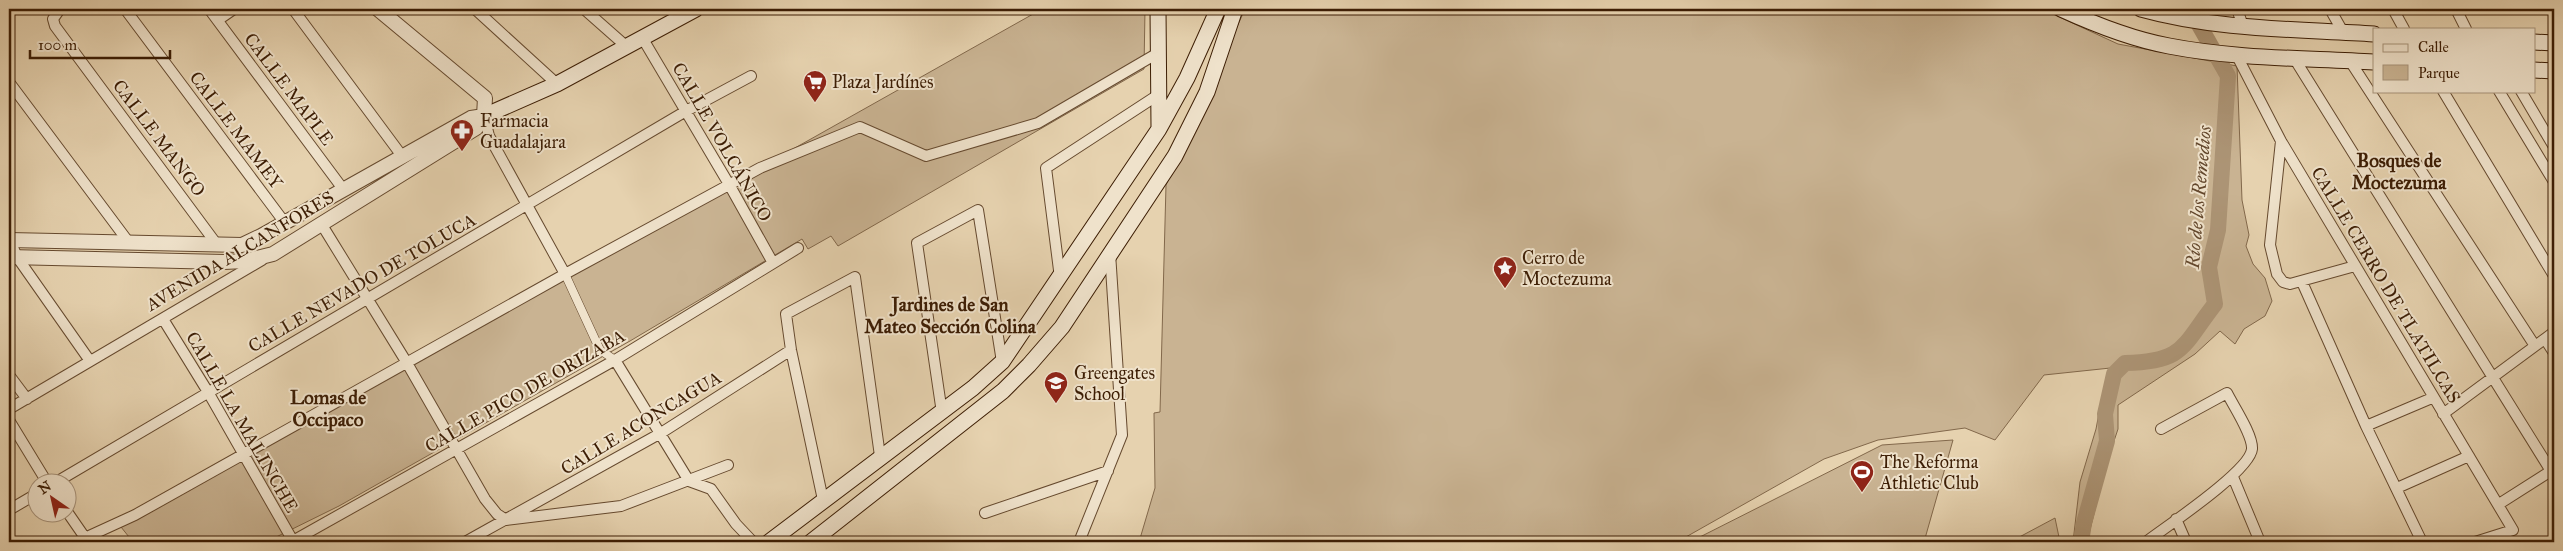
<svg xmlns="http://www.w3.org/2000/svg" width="2563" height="551" viewBox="0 0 2563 551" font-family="'IM FELL Great Primer',serif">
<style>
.green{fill:#c9b392;stroke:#82684b}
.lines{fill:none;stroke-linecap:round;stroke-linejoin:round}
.river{stroke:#ac9475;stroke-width:16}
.pedestrian-casing{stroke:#664a2f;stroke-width:9}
.minor-casing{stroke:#664a2f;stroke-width:12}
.tertiary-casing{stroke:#664a2f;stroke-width:16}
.secondary-casing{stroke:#3c1d04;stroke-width:17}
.pedestrian{stroke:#efe2cb;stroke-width:8}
.minor{stroke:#efe2cb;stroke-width:10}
.tertiary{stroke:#efe2cb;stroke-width:14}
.secondary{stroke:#efe2cb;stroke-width:15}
.labels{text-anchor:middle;stroke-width:4;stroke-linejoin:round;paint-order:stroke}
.poi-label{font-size:18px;fill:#3c1d04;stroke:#efe2cb;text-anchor:start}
.street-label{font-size:18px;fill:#3c1d04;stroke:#efe2cb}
.neighbourhood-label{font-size:19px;font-weight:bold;fill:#3c1d04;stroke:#efe2cb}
.water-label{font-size:19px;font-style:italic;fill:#63472c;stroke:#efe2cb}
</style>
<rect width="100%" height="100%" fill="#e6d2af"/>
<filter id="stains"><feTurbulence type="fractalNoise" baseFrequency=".004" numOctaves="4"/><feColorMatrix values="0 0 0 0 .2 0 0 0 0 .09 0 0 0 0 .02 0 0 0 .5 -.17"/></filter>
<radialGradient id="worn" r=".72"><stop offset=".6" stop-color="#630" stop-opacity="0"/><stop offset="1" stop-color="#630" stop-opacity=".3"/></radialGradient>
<path class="green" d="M1042 9H1145L1144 69 838 246 831 236 808 249 802 239 630 341 339 506 266 542H133L121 527Z
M1245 9H2042L2118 44 2237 66 2242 200 2249 235 2246 246 2253 264 2265 278 2272 301 2265 316 2244 329 2235 344 2220 331 2195 354 2118 405V429L2106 465 2087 542H2073L2080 482 2096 429 2102 397 2120 367 2044 375 1995 440 1965 428 1878 440 1824 459 1677 542H1139L1155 488 1154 413 1160 412 1166 185Z
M1953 440 1924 542H1690L1882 445Z
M2055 518 2060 542H2010Z"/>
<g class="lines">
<path class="river" d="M2081 542 2084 523 2107 441 2105 414 2114 374 2125 363C2185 362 2182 346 2215 304L2209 267 2218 230 2228 76 2190 9"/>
<g class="pedestrian-casing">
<path id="pedestrian" d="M565 274 600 350 615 360"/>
</g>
<g class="minor-casing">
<path id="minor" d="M60 9 53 19 55 26 218 246
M125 9 285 223
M209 9 343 189
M293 9 402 156
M475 9 557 84
M584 9 627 47
M2237 9 2243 26
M2330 9 2343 32
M2393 9 2404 29
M2456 9 2466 29
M218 20 234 9
M643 39 730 186 773 263
M2236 54 2281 141 2513 530 2475 542
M2294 58 2551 471
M2350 61 2535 346
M9 82 130 244
M2443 91 2554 276
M2499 91 2554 182
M2521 91 2554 147
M484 116 489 136 565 274
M2281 141 2270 245 2277 274 2283 282 2290 284 2355 266
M322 225 407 363 485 499 497 514 506 520 621 506 728 465
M9 238 17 257 90 361
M1060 278 1046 168 1158 95
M2302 282 2366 426 2422 542
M163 319 208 392 293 541
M2545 339 2554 353
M615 360 689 481 711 489 736 524 753 542
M9 375 27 399
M9 409 262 260
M942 413 917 243 978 210 1002 362
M2443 414 2554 332
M9 420 48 484
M2366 426 2432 398
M2233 477 2260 542
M53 484 686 111 751 76
M2397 488 2469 456
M823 500 791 350 786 314 855 277 880 456
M2499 504 2554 469
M9 510 38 493
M68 513 88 542
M985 513 1108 471
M2176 519 2186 542
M76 542 135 515 565 274 760 168 860 127 926 156 1038 123 1158 53
M291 542 615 360 798 248
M465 542 661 433 791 350
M1079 542 1122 435 1110 253
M2146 542C2167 526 2250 471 2252 449 2253 435 2234 407 2227 393L2161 429"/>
</g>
<g class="tertiary-casing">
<path id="tertiary" d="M378 9 485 98 484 116
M9 240 242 245 261 236 471 118 484 116
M9 257 224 262 245 261 273 254 476 128 484 116"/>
</g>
<g class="secondary-casing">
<path id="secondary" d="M1158 9 1159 127
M2061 9C2096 25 2131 39 2169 46 2236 59 2306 58 2374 62
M2141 9C2216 30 2297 29 2374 34
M2534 42 2554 43
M2534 70 2554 71
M484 116 557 84 696 9
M769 542 973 388 1002 362 1159 129 1187 78 1218 9
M811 542 1003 391 1029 365 1062 327 1175 156 1207 92 1235 9"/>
</g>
<use href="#pedestrian" class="pedestrian"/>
<use href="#minor" class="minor"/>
<use href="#tertiary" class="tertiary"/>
<use href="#secondary" class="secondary"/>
</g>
<defs>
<g id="supermarket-pin" transform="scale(1.25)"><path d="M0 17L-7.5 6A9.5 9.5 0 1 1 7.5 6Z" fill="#8f2418" stroke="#efe2cb"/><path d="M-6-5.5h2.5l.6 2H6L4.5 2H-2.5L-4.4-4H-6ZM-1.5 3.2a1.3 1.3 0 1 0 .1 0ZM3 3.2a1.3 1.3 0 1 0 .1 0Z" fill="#fff"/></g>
<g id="pharmacy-pin" transform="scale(1.25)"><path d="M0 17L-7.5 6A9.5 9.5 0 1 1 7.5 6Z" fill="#8f2418" stroke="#efe2cb"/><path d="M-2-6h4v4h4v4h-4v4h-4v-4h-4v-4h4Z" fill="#fff"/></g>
<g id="sight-pin" transform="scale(1.25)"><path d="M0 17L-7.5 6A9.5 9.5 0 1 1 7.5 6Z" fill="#8f2418" stroke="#efe2cb"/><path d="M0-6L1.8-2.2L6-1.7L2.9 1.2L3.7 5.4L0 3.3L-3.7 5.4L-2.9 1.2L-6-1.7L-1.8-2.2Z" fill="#fff"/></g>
<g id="school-pin" transform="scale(1.25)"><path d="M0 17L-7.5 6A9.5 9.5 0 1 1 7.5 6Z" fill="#8f2418" stroke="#efe2cb"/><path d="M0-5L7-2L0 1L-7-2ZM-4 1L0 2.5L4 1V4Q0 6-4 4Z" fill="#fff"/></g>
<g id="stadium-pin" transform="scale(1.25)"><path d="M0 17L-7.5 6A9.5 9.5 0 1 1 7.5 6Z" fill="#8f2418" stroke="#efe2cb"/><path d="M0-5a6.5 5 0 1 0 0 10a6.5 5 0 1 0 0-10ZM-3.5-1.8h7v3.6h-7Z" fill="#fff"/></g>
</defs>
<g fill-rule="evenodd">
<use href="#supermarket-pin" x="815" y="82"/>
<use href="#pharmacy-pin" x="462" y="131"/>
<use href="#sight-pin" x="1505" y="268"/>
<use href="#school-pin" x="1056" y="383"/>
<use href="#stadium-pin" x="1862" y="472"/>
</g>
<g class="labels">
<g class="poi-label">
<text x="832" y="88">Plaza Jardínes</text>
<text x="480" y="127">Farmacia<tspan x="480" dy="21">Guadalajara</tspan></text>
<text x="1522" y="264">Cerro de<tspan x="1522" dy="21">Moctezuma</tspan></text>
<text x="1074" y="379">Greengates<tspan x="1074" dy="21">School</tspan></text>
<text x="1880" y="468">The Reforma<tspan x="1880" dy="21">Athletic Club</tspan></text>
</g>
<g class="street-label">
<text transform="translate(289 89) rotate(53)" y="6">CALLE MAPLE</text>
<text transform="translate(236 130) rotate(53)" y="6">CALLE MAMEY</text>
<text transform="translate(159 138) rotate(53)" y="6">CALLE MANGO</text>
<text transform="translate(722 142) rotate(60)" y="6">CALLE VOLCÁNICO</text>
<text transform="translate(240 251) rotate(-31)" y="6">AVENIDA ALCANFORES</text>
<text transform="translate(362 283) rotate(-30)" y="6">CALLE NEVADO DE TOLUCA</text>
<text transform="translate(2386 285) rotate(59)" y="6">CALLE CERRO DE TLATILCAS</text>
<text transform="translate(525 391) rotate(-30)" y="6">CALLE PICO DE ORIZABA</text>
<text transform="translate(242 422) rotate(60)" y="6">CALLE LA MALINCHE</text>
<text transform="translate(641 423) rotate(-31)" y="6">CALLE ACONCAGUA</text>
</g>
<g class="neighbourhood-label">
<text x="2399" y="167">Bosques de<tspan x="2399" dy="22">Moctezuma</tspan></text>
<text x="950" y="311">Jardines de San<tspan x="950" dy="22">Mateo Sección Colina</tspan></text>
<text x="328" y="404">Lomas de<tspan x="328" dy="22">Occipaco</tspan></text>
</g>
<g class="water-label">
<text transform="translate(2198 197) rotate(-85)" y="7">Río de los Remedios</text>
</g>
</g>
<rect width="2563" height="551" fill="none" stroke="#e6d2af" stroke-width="30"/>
<rect x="10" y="10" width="2543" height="531" fill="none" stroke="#3c1d04" stroke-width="2.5"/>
<rect x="15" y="15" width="2533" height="521" fill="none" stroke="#3c1d04"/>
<rect x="2373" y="28" width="162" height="65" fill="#efe2cb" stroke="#a7937b"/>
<rect x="2383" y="44" width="25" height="8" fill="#efe2cb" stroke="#a7937b"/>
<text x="2418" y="52" font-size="15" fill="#3c1d04">Calle</text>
<rect x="2383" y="65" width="25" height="15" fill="#c9b392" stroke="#a7937b"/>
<text x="2418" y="78" font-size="15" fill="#3c1d04">Parque</text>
<g transform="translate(52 498) rotate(326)"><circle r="24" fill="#efe2cb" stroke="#a7937b"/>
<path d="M0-4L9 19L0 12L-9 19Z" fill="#8f2418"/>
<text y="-8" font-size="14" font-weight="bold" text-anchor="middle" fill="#3c1d04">N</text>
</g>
<path d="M30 50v8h140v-8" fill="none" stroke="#3c1d04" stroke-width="2.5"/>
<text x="38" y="50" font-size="15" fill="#3c1d04" stroke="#efe2cb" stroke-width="4" paint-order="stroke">100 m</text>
<rect width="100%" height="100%" filter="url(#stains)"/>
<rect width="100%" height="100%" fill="url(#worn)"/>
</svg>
